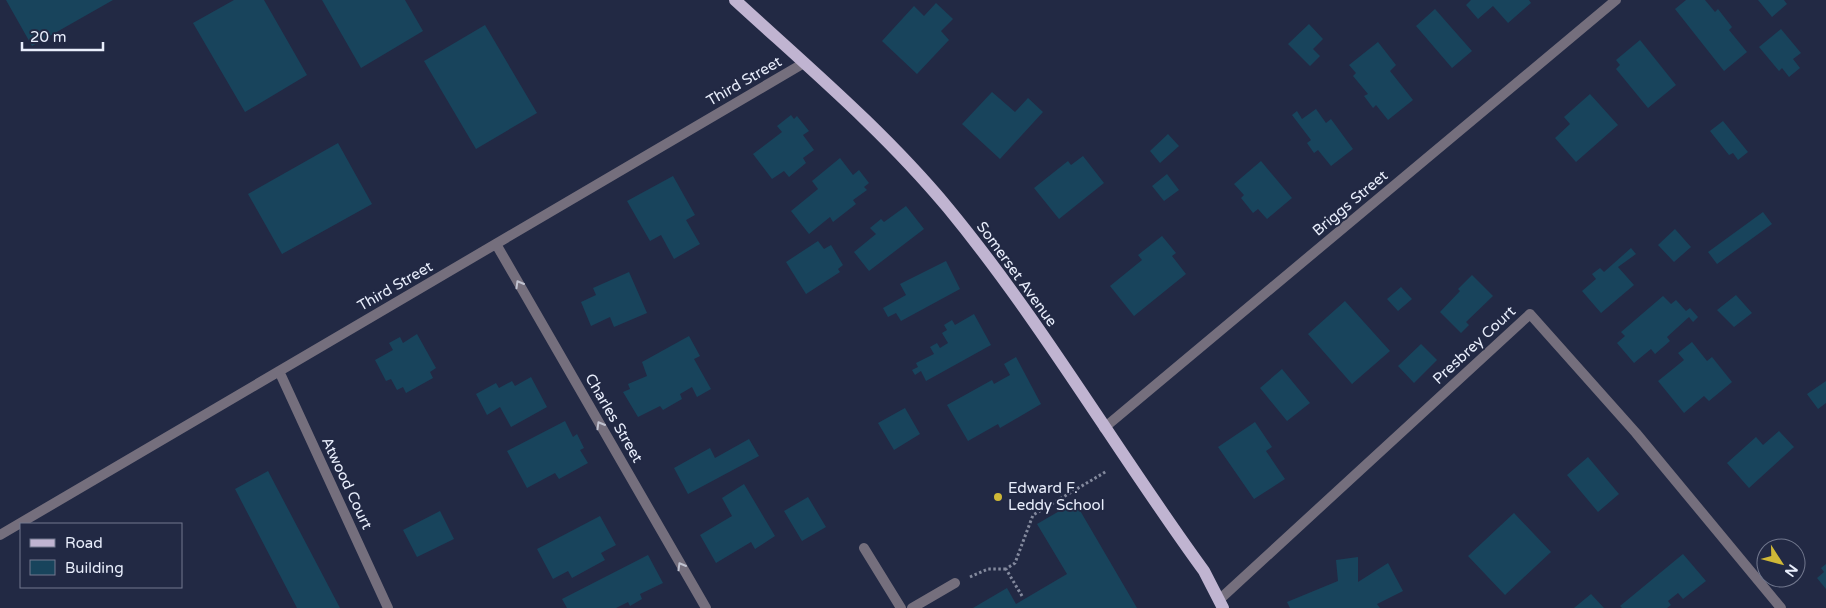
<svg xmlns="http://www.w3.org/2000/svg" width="1826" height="608" viewBox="0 0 1826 608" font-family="'Varela Round',sans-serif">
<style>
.building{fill:#18445c}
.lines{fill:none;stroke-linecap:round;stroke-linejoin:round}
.path{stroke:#83899d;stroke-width:3;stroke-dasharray:2.5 2.5;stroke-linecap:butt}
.service{stroke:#756f7d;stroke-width:10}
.minor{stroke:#756f7d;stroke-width:10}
.primary{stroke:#c0b4d1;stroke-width:12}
.oneway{stroke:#c0c2d0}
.poi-dot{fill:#cfb837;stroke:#222944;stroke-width:2}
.labels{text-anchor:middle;stroke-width:4;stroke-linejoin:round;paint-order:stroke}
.street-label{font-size:15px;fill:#e9eefc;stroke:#222944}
.poi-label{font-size:15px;fill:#e9eefc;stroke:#222944;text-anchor:start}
</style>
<rect width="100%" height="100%" fill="#222944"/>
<path class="building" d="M6 0H113L32 46Z
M234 0H264L307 75 245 112 193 23Z
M322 0H405L423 31 361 68Z
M1471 0H1529L1531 3 1508 23 1493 6 1478 19 1466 5Z
M1686 0H1705L1715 12 1718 9 1732 27 1729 30 1747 52 1724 71 1675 9Z
M1758 0H1784L1787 4 1772 17Z
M936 3 953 19 941 31 949 40 917 74 882 41 914 6 924 16Z
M1435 9 1472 51 1452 68 1416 26Z
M1309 24 1323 39 1313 49 1320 56 1310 66 1288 44Z
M485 25 537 113 476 149 424 61Z
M1781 29 1801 53 1793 59 1800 68 1789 77 1782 68 1779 71 1759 47Z
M1640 40 1676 85 1648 108 1616 69 1620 65 1616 60Z
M1378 42 1396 65 1390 71 1413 100 1388 120 1376 105 1373 108 1364 96 1368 94 1353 76 1356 73 1349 65Z
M992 92 1015 112 1028 98 1043 112 1000 159 962 124Z
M1590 94 1618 125 1576 162 1555 138 1570 124 1564 117Z
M1316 109 1326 123 1331 119 1353 149 1331 166 1318 150 1314 153 1307 143 1311 140 1292 115 1297 111 1302 119Z
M791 115 794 119 797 116 809 131 803 135 814 150 803 158 806 163 789 177 784 171 772 179 753 154 782 132 777 126Z
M1723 121 1748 152 1738 160 1733 153 1729 155 1710 131Z
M1168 134 1179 146 1160 163 1150 151Z
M338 143 372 204 282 254 248 194Z
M1083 156 1104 183 1059 219 1034 188 1068 161 1071 165Z
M840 158 853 175 859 170 869 183 864 187 867 190 853 200 856 204 833 222 830 217 809 234 791 211 818 189 812 181Z
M1261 161 1292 198 1267 219 1258 209 1253 213 1241 198 1244 195 1234 184Z
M1167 174 1179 190 1164 201 1152 186Z
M673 176 695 215 686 220 700 244 674 259 661 235 650 241 627 201Z
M906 206 924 229 869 271 854 252 876 234 870 228 881 219 884 222Z
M1763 212 1772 224 1717 264 1708 252Z
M1675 229 1691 247 1674 262 1658 245Z
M1162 236 1176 253 1172 256 1186 274 1134 316 1110 286 1142 260 1138 255Z
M818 241 824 249 831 245 843 265 838 269 840 272 806 294 786 262Z
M1631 248 1636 254 1618 267 1634 285 1601 313 1582 291 1596 279 1592 274 1600 268 1604 272Z
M946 261 960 289 901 321 896 313 888 317 883 308 906 295 900 284Z
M629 272 647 313 614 327 610 317 591 326 581 302 596 295 593 288Z
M1472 275 1493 296 1466 322 1469 325 1461 333 1440 312 1460 291 1458 289Z
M1401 287 1412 299 1398 311 1387 299Z
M1736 295 1752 313 1734 327 1717 310Z
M1663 296 1671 304 1676 300 1686 311 1690 308 1698 317 1693 322 1689 317 1667 337 1670 341 1655 354 1651 349 1634 363 1617 343 1625 336 1621 332Z
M1345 301 1390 351 1352 384 1308 334Z
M974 314 991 345 926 381 921 371 915 375 912 370 918 367 916 363 934 354 930 347 937 343 940 348 948 343 942 333 947 330 944 325 952 320 955 325Z
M417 334 436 368 430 372 433 378 406 393 403 387 397 390 391 379 386 381 375 360 393 350 389 343 400 337 403 343Z
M689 336 700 356 694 359 711 389 697 397 692 387 680 394 682 399 663 410 660 406 638 417 623 392 630 389 628 384 647 376 642 362Z
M1692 342 1707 361 1712 357 1732 382 1709 401 1704 396 1684 413 1658 381 1684 360 1678 353Z
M1421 344 1437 360 1414 383 1398 366Z
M1016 357 1041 404 1000 428 998 424 968 441 947 405 992 380 994 384 1010 375 1004 364Z
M1282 369 1310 403 1287 421 1260 388Z
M531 377 547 407 511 427 500 407 487 415 476 394 496 383 499 388 512 381 515 386Z
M1826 381V403L1818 409 1807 394Z
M905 408 920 434 894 450 878 423Z
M565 421 573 437 577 434 584 448 580 450 588 463 559 479 555 473 527 488 507 451Z
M1255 422 1272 447 1266 451 1285 479 1254 499 1218 447Z
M1779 431 1794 447 1749 488 1727 463 1756 437 1763 445Z
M749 439 759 456 688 494 674 468 710 448 715 458Z
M1588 457 1619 494 1598 512 1567 475Z
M268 471 340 608H297L235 489Z
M744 484 775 536 755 549 751 542 716 563 700 535 732 516 722 498Z
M808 497 826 527 802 541 784 511Z
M1075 502 1137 608H973L1007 588 1016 604 1067 574 1037 524Z
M440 511 454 539 417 557 403 530Z
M1514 513 1551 552 1505 595 1468 556Z
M600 516 616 545 601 553 605 560 572 578 568 571 553 579 537 549Z
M1683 554 1706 581 1683 599 1678 593 1668 601 1671 605 1667 608H1622L1620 606Z
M648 555 663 583 640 594 642 599 630 606 628 602 616 608H567L562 599Z
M1358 557V582L1388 563 1403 591 1377 604 1380 608H1290L1287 602 1338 581 1336 560Z
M1826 564V589L1817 578 1824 572 1821 568Z
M1591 594 1604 608H1574Z"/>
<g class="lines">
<path class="path" d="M970 577 988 569H1006
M1022 596 1006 569 1015 563 1033 515 1107 471"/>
<path class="service" d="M864 548 901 608
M912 608 955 583"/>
<path class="minor" d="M496 244 706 608
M279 371 388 608
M1104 428 1616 0
M0 535 804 63
M1219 600 1530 314 1636 433 1781 608"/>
<path class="primary" d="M735 0C808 67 884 131 948 208 1042 322 1117 452 1204 571L1223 608"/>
</g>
<defs><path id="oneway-chevron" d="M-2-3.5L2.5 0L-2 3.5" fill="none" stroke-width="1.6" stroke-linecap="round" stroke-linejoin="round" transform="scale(1.25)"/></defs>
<g class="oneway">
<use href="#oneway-chevron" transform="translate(519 284) rotate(-120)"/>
<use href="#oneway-chevron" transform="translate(600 425) rotate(-120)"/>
<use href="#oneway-chevron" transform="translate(681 566) rotate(-120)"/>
</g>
<circle class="poi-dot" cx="998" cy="497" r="5"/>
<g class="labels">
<g class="street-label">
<text transform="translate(744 81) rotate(-30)" y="5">Third Street</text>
<text transform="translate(1350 203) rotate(-40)" y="5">Briggs Street</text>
<text transform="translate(1017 274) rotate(54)" y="5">Somerset Avenue</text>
<text transform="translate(395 286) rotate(-30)" y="5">Third Street</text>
<text transform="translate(1474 345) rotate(-43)" y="5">Presbrey Court</text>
<text transform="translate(614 418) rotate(60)" y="5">Charles Street</text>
<text transform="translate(347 483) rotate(65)" y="5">Atwood Court</text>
</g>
<g class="poi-label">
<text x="1008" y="493">Edward F.<tspan x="1008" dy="17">Leddy School</tspan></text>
</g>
</g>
<rect x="20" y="523" width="162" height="65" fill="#222944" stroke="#72788e"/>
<rect x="30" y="539" width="25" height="8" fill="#c0b4d1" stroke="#72788e"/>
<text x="65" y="548" font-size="15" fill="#e9eefc">Road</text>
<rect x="30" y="560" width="25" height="15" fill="#18445c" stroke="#72788e"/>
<text x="65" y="573" font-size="15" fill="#e9eefc">Building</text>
<g transform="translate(1781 563) rotate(126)"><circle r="24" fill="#222944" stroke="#72788e"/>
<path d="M0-4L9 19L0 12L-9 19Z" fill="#cfb837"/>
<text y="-8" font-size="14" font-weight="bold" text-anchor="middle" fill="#e9eefc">N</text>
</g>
<path d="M22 42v8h81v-8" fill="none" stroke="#e9eefc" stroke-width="2.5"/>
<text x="30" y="42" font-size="15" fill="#e9eefc" stroke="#222944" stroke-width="4" paint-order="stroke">20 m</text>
</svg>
